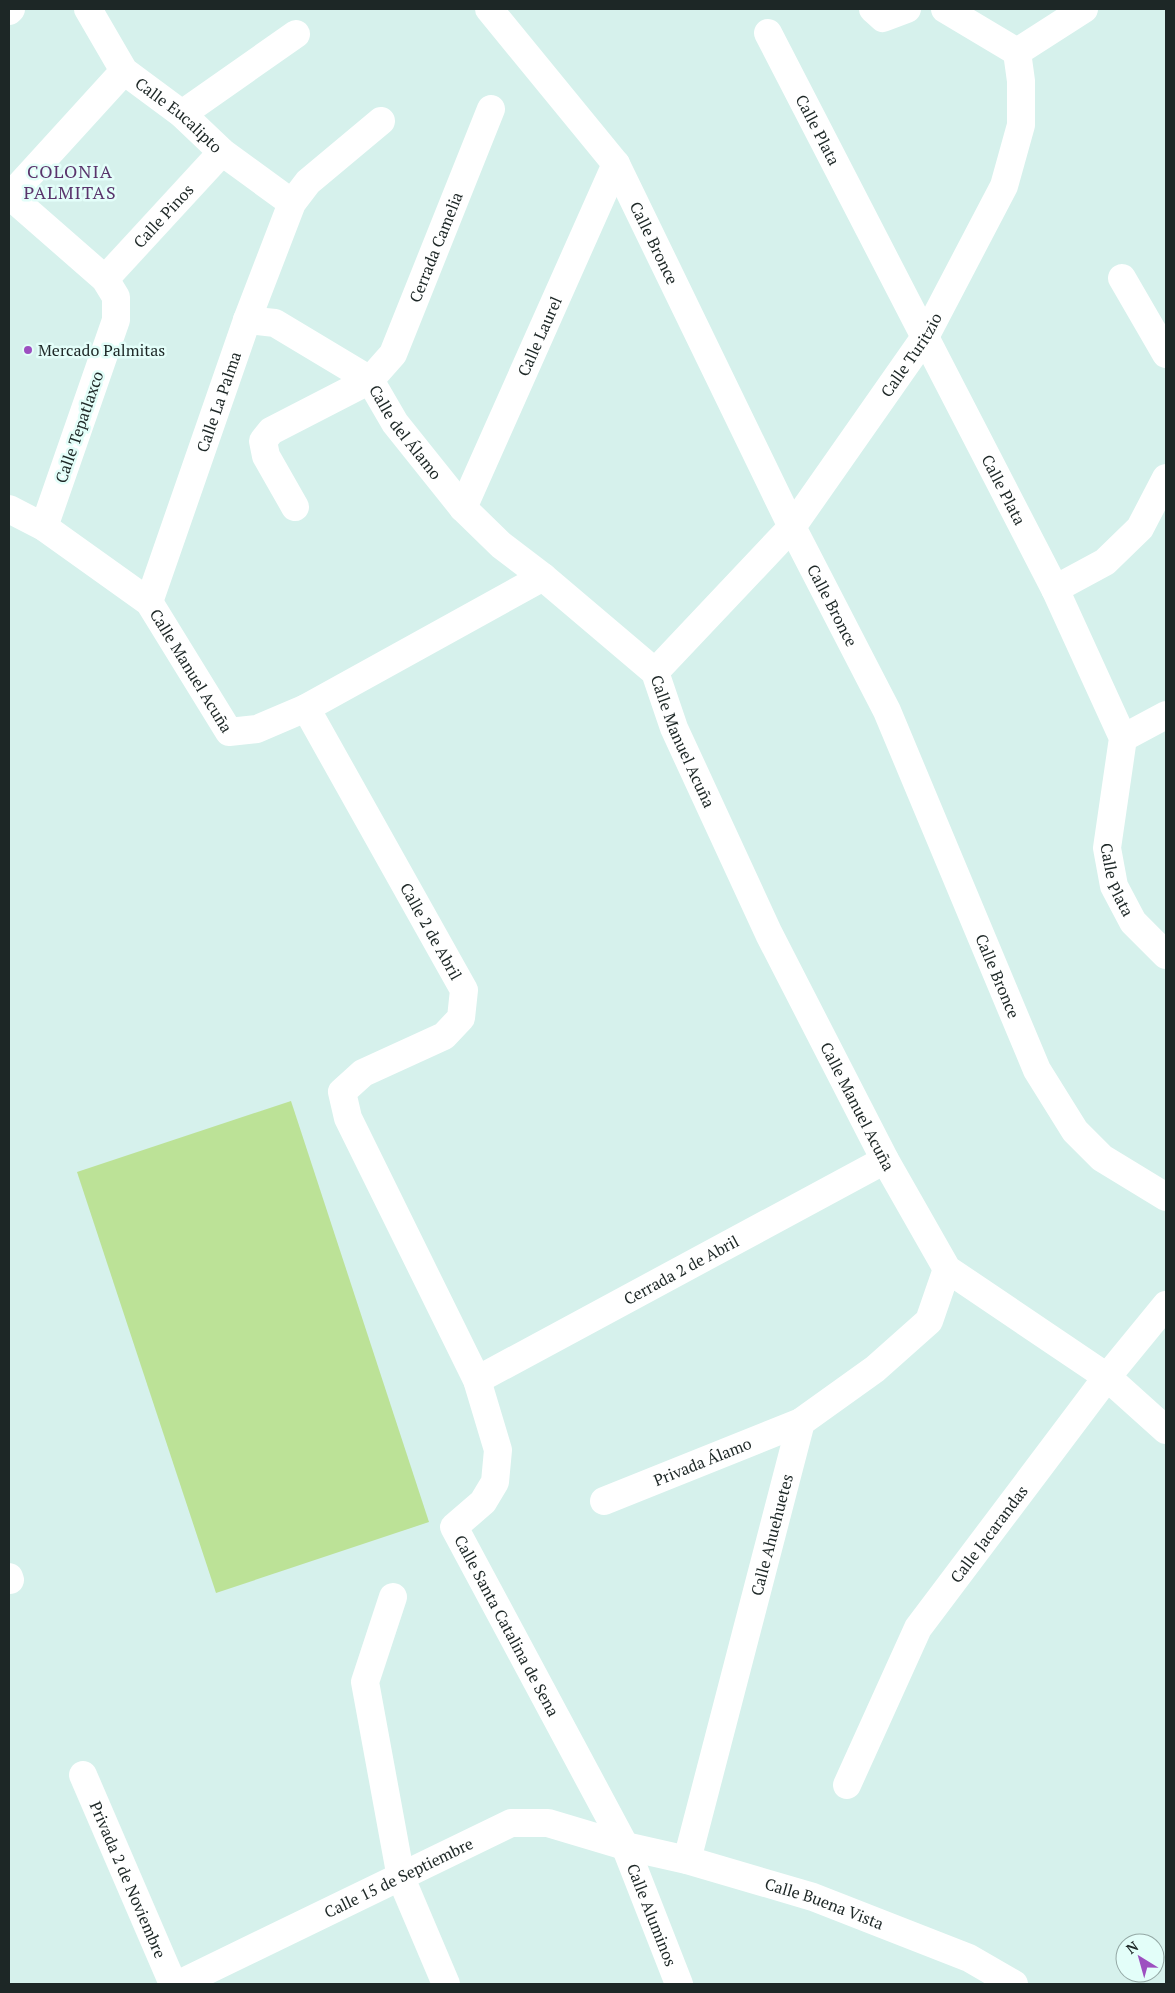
<svg xmlns="http://www.w3.org/2000/svg" width="1175" height="1993" viewBox="0 0 1175 1993" font-family="'PT Serif',serif">
<style>
.green{fill:#bce297}
.lines{fill:none;stroke-linecap:round;stroke-linejoin:round}
.minor{stroke:#fff;stroke-width:28}
.poi-dot{fill:#9d4fc0;stroke:#e3fef9;stroke-width:2}
.labels{text-anchor:middle;stroke-width:5;stroke-linejoin:round;paint-order:stroke}
.street-label{font-size:16px;fill:#1d2726;stroke:#e3fef9}
.poi-label{font-size:16px;fill:#1d2726;stroke:#e3fef9;text-anchor:start}
.neighbourhood-label{font-size:18px;letter-spacing:1px;fill:#5a346c;stroke:#e3fef9}
</style>
<rect width="100%" height="100%" fill="#d6f1ec"/>
<path class="green" d="M291 1101 429 1522 216 1593 77 1172Z"/>
<g class="lines">
<g class="minor">
<path id="s1" d="M88 9 124 71 182 114 222 152 292 203"/>
<path id="s2" d="M489 9 616 164 792 527 887 711 1037 1070 1075 1131 1102 1158 1166 1197"/>
<path d="M873 9 883 18 907 9"/>
<path d="M945 9 1017 52"/>
<path d="M9 11 11 9"/>
<path id="s3" d="M768 33 1055 589 1123 738 1107 848 1114 886 1133 922 1166 955"/>
<path d="M1017 52 1084 9"/>
<path d="M182 114 296 34"/>
<path d="M9 195 105 279 116 297V320L44 527"/>
<path d="M10 196 124 71"/>
<path d="M1122 278 1166 354"/>
<path id="s4" d="M105 279 222 152"/>
<path id="s5" d="M247 320 275 323 370 380 395 423 463 508 501 545 543 577 655 672 674 728 769 934 885 1160 947 1269 1107 1377 1166 1430"/>
<path id="s6" d="M295 507 266 456 263 441 271 431 370 380 393 354 491 109"/>
<path id="s7" d="M463 508 616 164"/>
<path id="s8" d="M9 509 44 527 149 602 229 732 257 729 306 708 543 577"/>
<path d="M1055 589 1105 562 1140 528 1166 478"/>
<path id="s9" d="M149 602 247 320 292 203 308 182 381 121"/>
<path id="s10" d="M655 672 792 527 925 337 1004 186 1021 125V81L1017 52"/>
<path id="s11" d="M306 708 464 990 461 1018 444 1036 363 1073 342 1092 348 1118 477 1380 498 1450 495 1482 483 1502 454 1527 625 1846 679 1984"/>
<path d="M1123 738 1166 715"/>
<path id="s12" d="M477 1380 885 1160"/>
<path id="s13" d="M604 1501 801 1422"/>
<path d="M9 1577 10 1580"/>
<path d="M393 1597 365 1682 401 1878 446 1984"/>
<path id="s14" d="M83 1775 173 1984"/>
<path id="s15" d="M847 1785 918 1628 1107 1377 1166 1305"/>
<path id="s16" d="M687 1860 801 1422 875 1369 929 1321 947 1269"/>
<path id="s17" d="M179 1984 511 1823H548L625 1846 687 1860 813 1897 969 1958 1014 1984"/>
</g>
</g>
<circle class="poi-dot" cx="28" cy="350" r="5"/>
<g class="labels">
<g class="street-label">
<text dy="6" stroke="none"><textPath href="#s1" startOffset="142">Calle Eucalipto</textPath></text>
<text dy="6" stroke="none"><textPath href="#s3" startOffset="109">Calle Plata</textPath></text>
<text dy="6" stroke="none"><textPath href="#s4" startOffset="86">Calle Pinos</textPath></text>
<text dy="6" stroke="none"><textPath href="#s2" startOffset="288">Calle Bronce</textPath></text>
<text dy="6" stroke="none"><textPath href="#s6" startOffset="348">Cerrada Camelia</textPath></text>
<text dy="6" stroke="none"><textPath href="#s7" startOffset="188">Calle Laurel</textPath></text>
<text dy="6" stroke="none"><textPath href="#s10" startOffset="409">Calle Turitzio</textPath></text>
<text dy="6" stroke="none"><textPath href="#s9" startOffset="212">Calle La Palma</textPath></text>
<text transform="translate(79 427) rotate(-71)" y="6">Calle Tepatlaxco</text>
<text dy="6" stroke="none"><textPath href="#s5" startOffset="202">Calle del Álamo</textPath></text>
<text dy="6" stroke="none"><textPath href="#s3" startOffset="514">Calle Plata</textPath></text>
<text dy="6" stroke="none"><textPath href="#s2" startOffset="692">Calle Bronce</textPath></text>
<text dy="6" stroke="none"><textPath href="#s8" startOffset="249">Calle Manuel Acuña</textPath></text>
<text dy="6" stroke="none"><textPath href="#s5" startOffset="625">Calle Manuel Acuña</textPath></text>
<text dy="6" stroke="none"><textPath href="#s3" startOffset="934">Calle Plata</textPath></text>
<text dy="6" stroke="none"><textPath href="#s11" startOffset="256">Calle 2 de Abril</textPath></text>
<text dy="6" stroke="none"><textPath href="#s2" startOffset="1098">Calle Bronce</textPath></text>
<text dy="6" stroke="none"><textPath href="#s5" startOffset="1030">Calle Manuel Acuña</textPath></text>
<text dy="6" stroke="none"><textPath href="#s12" startOffset="232">Cerrada 2 de Abril</textPath></text>
<text dy="6" stroke="none"><textPath href="#s13" startOffset="106">Privada Álamo</textPath></text>
<text dy="6" stroke="none"><textPath href="#s15" startOffset="290">Calle Jacarandas</textPath></text>
<text dy="6" stroke="none"><textPath href="#s16" startOffset="336">Calle Ahuehuetes</textPath></text>
<text dy="6" stroke="none"><textPath href="#s11" startOffset="1091">Calle Santa Catalina de Sena</textPath></text>
<text dy="6" stroke="none"><textPath href="#s17" startOffset="244">Calle 15 de Septiembre</textPath></text>
<text dy="6" stroke="none"><textPath href="#s14" startOffset="114">Privada 2 de Noviembre</textPath></text>
<text dy="6" stroke="none"><textPath href="#s17" startOffset="694">Calle Buena Vista</textPath></text>
<text dy="6" stroke="none"><textPath href="#s11" startOffset="1415">Calle Aluminos</textPath></text>
</g>
<g class="poi-label">
<text x="38" y="356">Mercado Palmitas</text>
</g>
<g class="neighbourhood-label">
<text x="70" y="178">COLONIA<tspan x="70" dy="21">PALMITAS</tspan></text>
</g>
</g>
<rect width="1175" height="1993" fill="none" stroke="#1d2726" stroke-width="20"/>
<g transform="translate(1140 1958) rotate(323)"><circle r="24" fill="#e3fef9" stroke="#94a8a5"/>
<path d="M0-4L9 19L0 12L-9 19Z" fill="#9d4fc0"/>
<text y="-8" font-size="14" font-weight="bold" text-anchor="middle" fill="#1d2726">N</text>
</g>
</svg>
